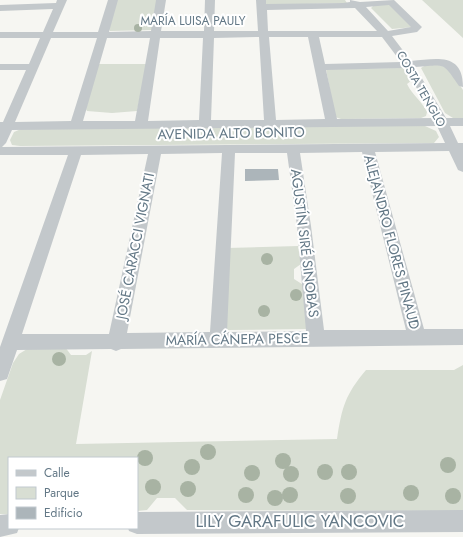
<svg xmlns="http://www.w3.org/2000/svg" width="463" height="537" viewBox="0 0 463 537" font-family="Jost,sans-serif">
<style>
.green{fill:#d8ded3}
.building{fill:#acb5ba}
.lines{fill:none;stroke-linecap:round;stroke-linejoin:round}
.minor{fill:#c3c8cb;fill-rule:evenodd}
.tree{fill:#a8b3a3}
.labels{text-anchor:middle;stroke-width:4;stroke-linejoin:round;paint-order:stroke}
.far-street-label{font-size:12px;fill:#637886;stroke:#fff}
.street-label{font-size:14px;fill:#637886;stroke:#fff}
.near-street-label{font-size:17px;fill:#637886;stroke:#fff}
</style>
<rect width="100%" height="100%" fill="#f6f6f2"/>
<path class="green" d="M116 0H158L152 30 110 31 109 29Z
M264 0H345L347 3 266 5Z
M422 0H463V38Z
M388 3 414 27 392 29 371 8 374 5Z
M429 63 448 67 463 90V118H453L445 113 421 68Z
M98 64H147L137 111 112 113 87 111 86 109Z
M403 68 411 81 407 84C413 96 421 100 427 112L426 116 421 118 341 119 335 117 326 69Z
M237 126H425L436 131 439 137 434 143 20 146 12 145 10 140 14 132 21 129Z
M298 246 301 264 294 269V279L305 286 307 329 227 330 223 328 227 248Z
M65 347 71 355H86L92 351 76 444 337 439C342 407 345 395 366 370H454L463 365V511L187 510 175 498H157L147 510 137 511V458H9V514H0V400L13 363 19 354 27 349Z"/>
<path class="building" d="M245 169H278L279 180 245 181Z"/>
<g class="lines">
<path class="minor" d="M57 0H67L53 32H98L108 0H118L109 32 151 31 156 0H166L161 31H204L205 0H215L214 31H258L256 0H266V4L343 3 350 2V0L360 2 394 0 422 27 417 32 392 36 411 61C436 59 463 52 463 87L459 86C442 61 446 65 415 67L446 118H463V126H450L458 143H463V172L458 170 449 151 375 152 424 329H463V345L121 349 116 351 111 349 17 350 7 379 0 381V347L68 155H0V122H3L26 70H0V64H29L40 38H0V32H43L53 9 0 11V5L56 3ZM389 5 411 27 388 31 366 7ZM355 8 377 31H268L267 10ZM259 37 264 120H211L214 38ZM269 37H308L325 119 276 120ZM319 37H382L401 62 325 64ZM51 38H97L71 121 15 122ZM107 38H150L135 121H83ZM160 38H203L199 120 148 121ZM405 68 434 118 337 119 326 70ZM437 126 445 143 2 147 6 143 12 130ZM362 152 406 330H324L311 226 300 153ZM222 153 210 332 127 333 161 154ZM235 153H287L297 226 306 331 227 332ZM148 154 109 334H22L81 155Z
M463 510V532L137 534 129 531 128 528H137V512Z
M9 514V528H19L17 533 0 537V515Z"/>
</g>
<g class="tree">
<circle cx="138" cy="28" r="4"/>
<circle cx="267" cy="259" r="6"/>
<circle cx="296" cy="295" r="6"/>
<circle cx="264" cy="311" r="6"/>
<circle cx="59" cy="359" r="7"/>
<circle cx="208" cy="452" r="8"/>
<circle cx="145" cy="458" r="8"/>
<circle cx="283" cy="461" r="8"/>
<circle cx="448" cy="465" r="8"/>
<circle cx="192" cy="467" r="8"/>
<circle cx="325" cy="472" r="8"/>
<circle cx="349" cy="472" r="8"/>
<circle cx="252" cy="473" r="8"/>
<circle cx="291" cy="474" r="8"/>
<circle cx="153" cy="487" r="8"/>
<circle cx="188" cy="489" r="8"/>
<circle cx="411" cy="493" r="8"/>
<circle cx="246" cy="495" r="8"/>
<circle cx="290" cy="495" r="8"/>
<circle cx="348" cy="496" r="8"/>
<circle cx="453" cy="496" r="8"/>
<circle cx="275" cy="498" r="8"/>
</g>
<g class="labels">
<g class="far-street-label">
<text x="193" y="25">MARÍA LUISA PAULY</text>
<text transform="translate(421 89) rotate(60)" y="4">COSTA TENGLO</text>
</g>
<g class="street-label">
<text transform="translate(231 133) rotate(-1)" y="5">AVENIDA ALTO BONITO</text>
<text transform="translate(392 242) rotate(75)" y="5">ALEJANDRO FLORES PINAUD</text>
<text transform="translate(305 243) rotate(83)" y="5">AGUSTÍN SIRÉ SINOBAS</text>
<text transform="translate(135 246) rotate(-79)" y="5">JOSÉ CARACCI VIGNATI</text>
<text transform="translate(237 339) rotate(-1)" y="5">MARÍA CÁNEPA PESCE</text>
</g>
<g class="near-street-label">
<text x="300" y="527">LILY GARAFULIC YANCOVIC</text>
</g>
</g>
<rect x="8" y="457" width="130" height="72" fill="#ffffff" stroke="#c1c9cf"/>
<rect x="16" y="470" width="20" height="6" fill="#c3c8cb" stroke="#c1c9cf"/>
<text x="44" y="477" font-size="12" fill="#637886">Calle</text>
<rect x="16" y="487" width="20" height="12" fill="#d8ded3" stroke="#c1c9cf"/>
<text x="44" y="497" font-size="12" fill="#637886">Parque</text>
<rect x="16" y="507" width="20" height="12" fill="#acb5ba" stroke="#c1c9cf"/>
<text x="44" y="517" font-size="12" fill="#637886">Edificio</text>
</svg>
